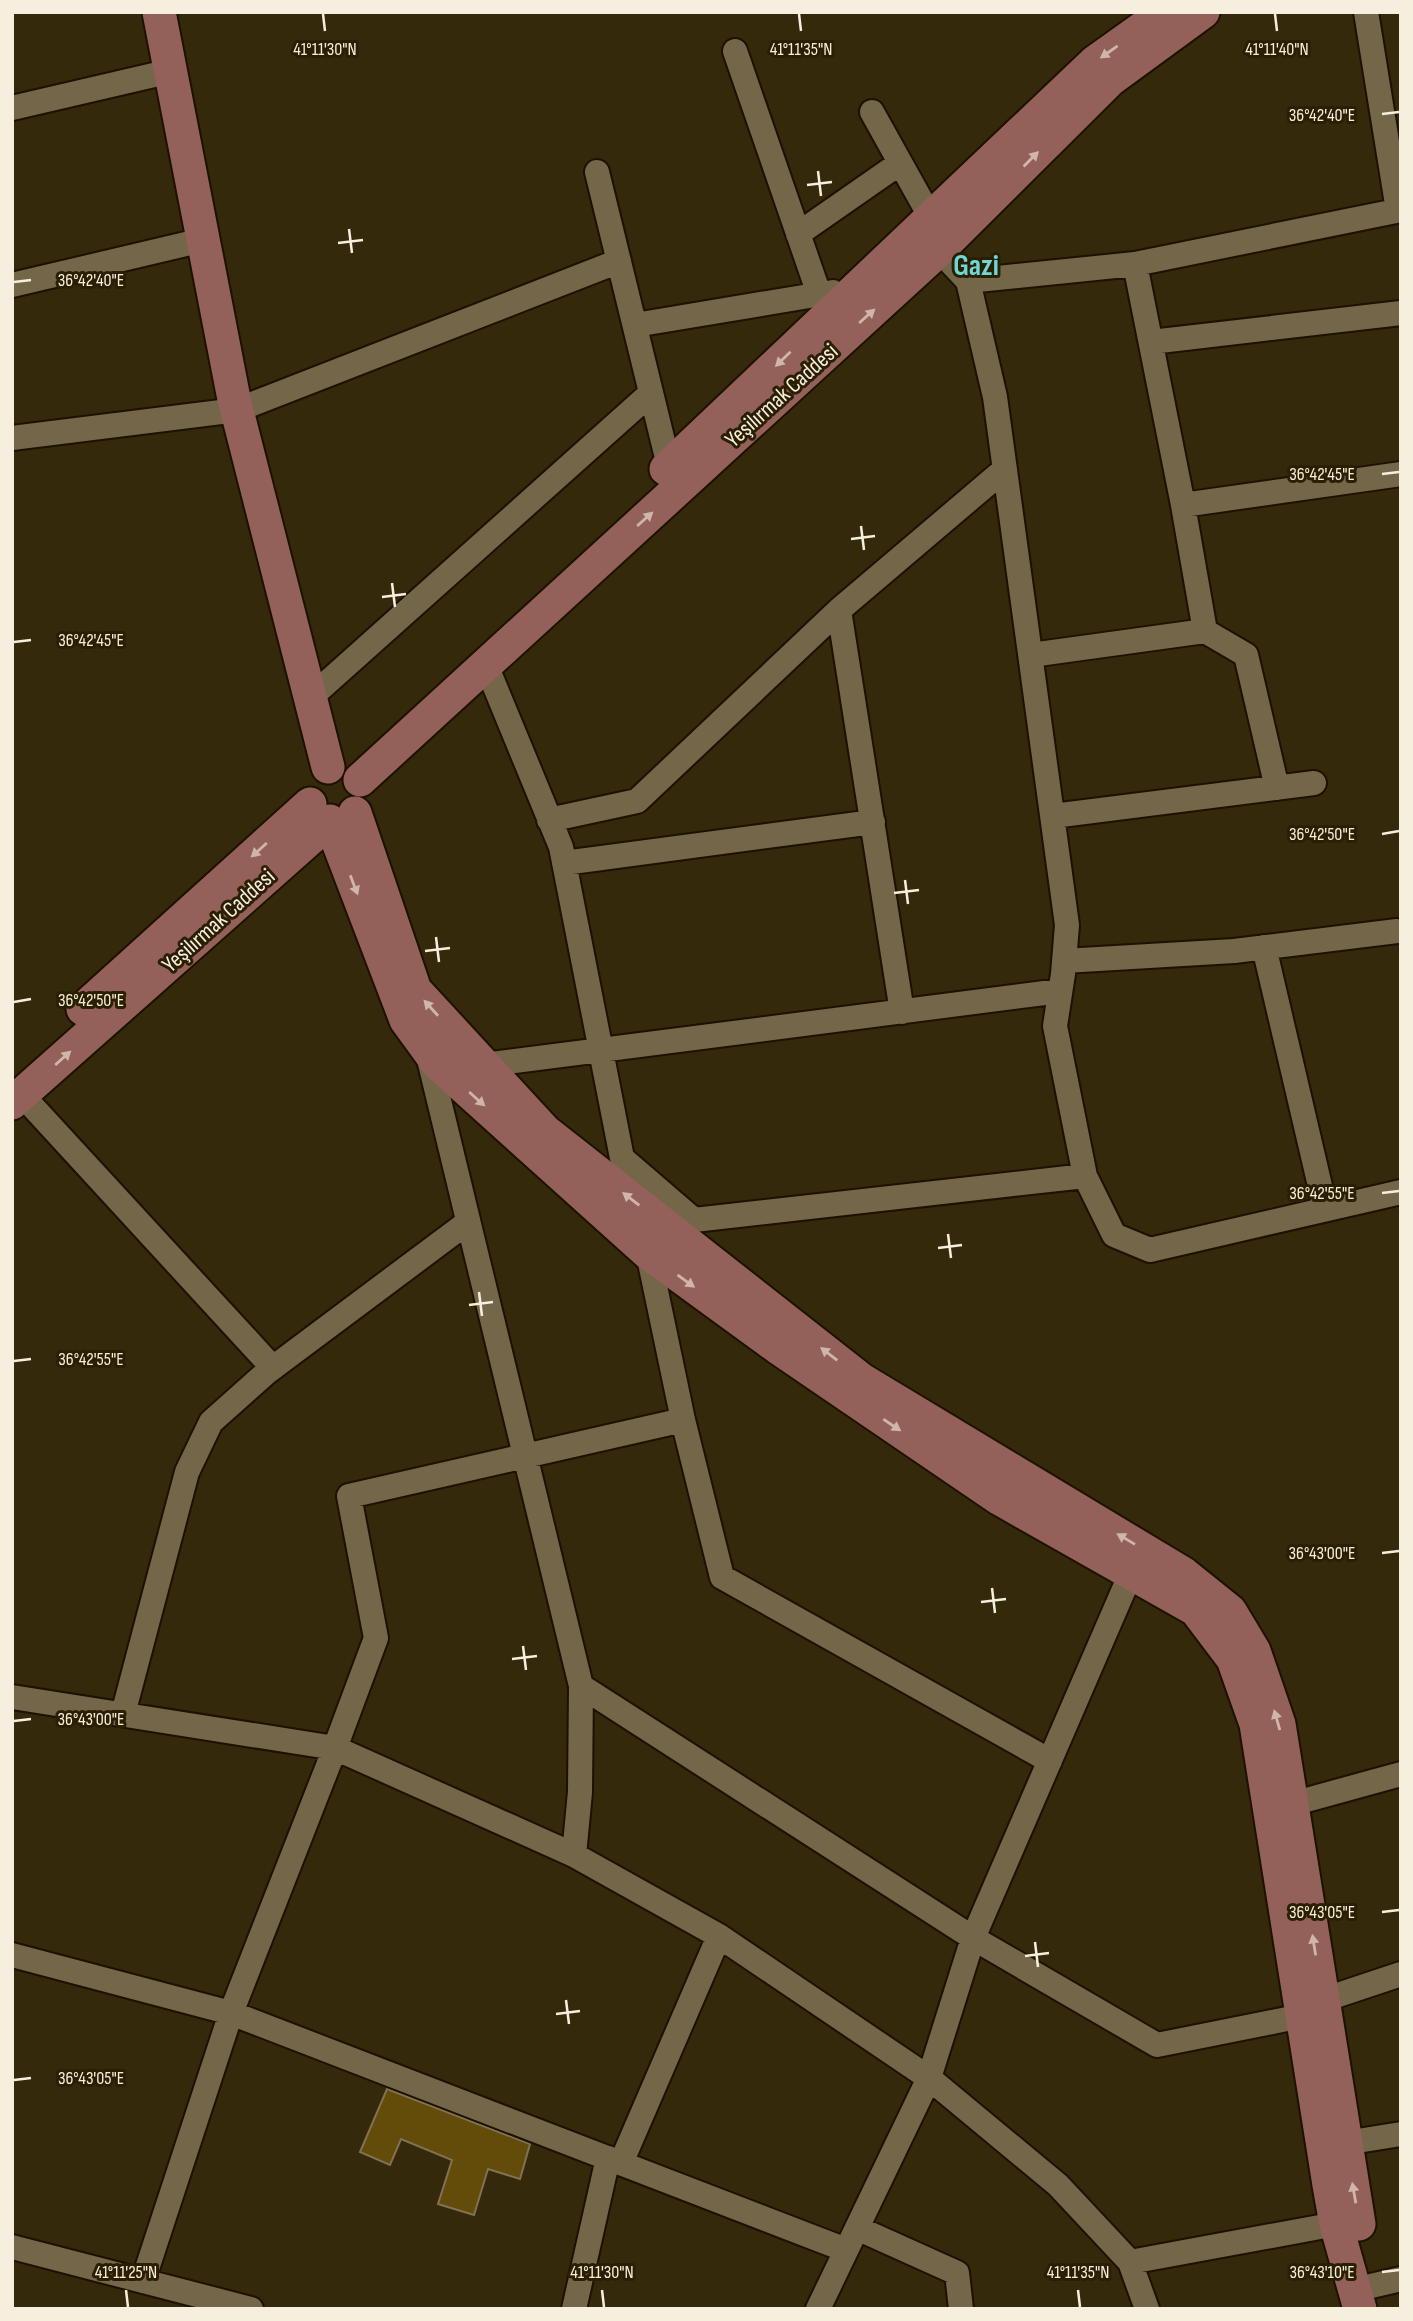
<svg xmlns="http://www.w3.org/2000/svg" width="1413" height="2321" viewBox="0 0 1413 2321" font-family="'Sofia Sans Condensed',sans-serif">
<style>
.building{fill:#634b09;stroke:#807254;stroke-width:2}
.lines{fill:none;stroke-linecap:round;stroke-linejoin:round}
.minor-casing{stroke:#1d1100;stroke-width:28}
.secondary-casing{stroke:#1d1100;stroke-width:37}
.minor{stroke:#746649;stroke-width:24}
.secondary{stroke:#94615a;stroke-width:33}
.oneway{fill:#cfb6a9}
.ticks{fill:none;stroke:#f6efde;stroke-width:2.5}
.labels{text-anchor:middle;stroke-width:6;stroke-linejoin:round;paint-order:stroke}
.street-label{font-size:23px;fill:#f6efde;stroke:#2b1f03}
.district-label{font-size:30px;font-weight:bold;fill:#6dd9d4;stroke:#2b1f03}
.ticks-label{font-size:18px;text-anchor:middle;fill:#f6efde;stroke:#2b1f03;stroke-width:6;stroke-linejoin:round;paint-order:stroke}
</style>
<rect width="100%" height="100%" fill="#35290c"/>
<path class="building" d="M387 2089 530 2144 520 2179 488 2169 474 2215 438 2204 452 2160 401 2139 390 2165 360 2152Z"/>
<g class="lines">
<g class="minor-casing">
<path id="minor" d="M1366 12 1398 210
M735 51 819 294
M12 108 171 71
M872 112 931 218
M597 172 669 466
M798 234 900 163
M939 250 968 281 995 397 1067 925 1063 974 1055 1026 1085 1176 1114 1235 1150 1250 1401 1192
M1135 264 1401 210
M968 281 1135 264 1183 505 1205 631 1031 655
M12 285 203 240
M635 325 833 292
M1151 342 1401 313
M12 438 237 410 619 261
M1183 505 1401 474
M839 610 902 1012
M1205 631 1246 655 1277 788
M486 665 561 847 622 1158 694 1220 1085 1176
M311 697 651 393
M1053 816 1314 783
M549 820 637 801 839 610 1005 469
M564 863 873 822
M1264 947 1324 1203
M1064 961 1234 951 1397 931
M427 1051 581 1686 973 1938 1157 2045 1302 2016
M484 1065 1060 991
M22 1095 273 1368
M648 1253 683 1420 722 1577 1050 1761
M12 1697 335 1748 574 1855 719 1936 929 2078 1058 2185 1130 2262 1147 2309
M123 1714 187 1472 211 1422 266 1373 468 1222
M1292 1804 1401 1774
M574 1855 580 1792 581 1686
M12 1955 231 2013 846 2250
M1323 2000 1401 1974
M1345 2143 1401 2134
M621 2163 719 1936
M857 2228 957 2273 961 2309
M12 2247 251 2309
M1130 2262 1336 2224
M143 2281 231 2013 335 1748 376 1638 349 1496 683 1420
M1371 2286 1401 2279
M574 2309 608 2158
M818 2309 929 2078 973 1938 1131 1573"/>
</g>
<g class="secondary-casing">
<path id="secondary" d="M159 12 234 399 328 767
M666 469 1095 62 1165 12
M360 780 939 250 1110 80 1203 12
M355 813 415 990 545 1131 862 1380 1184 1574 1230 1611 1254 1651 1279 1724 1359 2224
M83 1009 310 804
M12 1103 330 821 406 1020 438 1064 648 1253 777 1347 1000 1499 1196 1610 1233 1659 1256 1724 1329 2185 1336 2224 1360 2309"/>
</g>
<use href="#minor" class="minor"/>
<use href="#secondary" class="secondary"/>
</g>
<defs><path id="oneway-solid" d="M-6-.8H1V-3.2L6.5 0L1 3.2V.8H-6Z" transform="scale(1.75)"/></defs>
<g class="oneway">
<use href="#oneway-solid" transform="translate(1109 52) rotate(145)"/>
<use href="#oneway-solid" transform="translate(1031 159) rotate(-45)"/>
<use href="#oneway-solid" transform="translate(867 316) rotate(-42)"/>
<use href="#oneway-solid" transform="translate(783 359) rotate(136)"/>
<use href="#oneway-solid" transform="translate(645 519) rotate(-42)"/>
<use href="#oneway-solid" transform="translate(259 850) rotate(138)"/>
<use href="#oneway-solid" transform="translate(354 885) rotate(69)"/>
<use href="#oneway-solid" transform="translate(431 1008) rotate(-132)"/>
<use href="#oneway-solid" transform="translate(63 1058) rotate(-42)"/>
<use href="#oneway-solid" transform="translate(477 1099) rotate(42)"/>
<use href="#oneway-solid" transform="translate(631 1199) rotate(-142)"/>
<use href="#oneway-solid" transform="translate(686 1281) rotate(36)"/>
<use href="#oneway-solid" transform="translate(829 1354) rotate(-142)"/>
<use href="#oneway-solid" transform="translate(892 1425) rotate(34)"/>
<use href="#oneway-solid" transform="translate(1126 1539) rotate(-149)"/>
<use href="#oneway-solid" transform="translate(1277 1720) rotate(-106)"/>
<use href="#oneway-solid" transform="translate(1314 1945) rotate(-99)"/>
<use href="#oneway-solid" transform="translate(1354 2193) rotate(-100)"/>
</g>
<path class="ticks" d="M323 14 325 31M799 14 801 31M1275 14 1277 31M1382 114 1399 112M818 171 821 196M807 185 832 182M349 229 352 253M338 243 363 240M14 282 31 280M1382 474 1399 472M861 526 864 550M851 539 875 536M392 583 395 607M382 597 406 594M14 642 31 640M1382 834 1399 831M905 880 908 904M894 893 919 890M436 937 439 962M425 951 450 948M14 1002 31 999M1382 1193 1399 1191M948 1234 951 1258M938 1248 962 1245M479 1292 482 1316M469 1305 493 1302M14 1361 31 1359M1382 1553 1399 1551M992 1588 995 1613M981 1602 1006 1599M523 1646 526 1670M512 1659 537 1656M14 1721 31 1719M1382 1912 1399 1910M1035 1942 1038 1967M1025 1956 1049 1953M566 2000 569 2024M556 2014 580 2011M14 2080 31 2078M1382 2272 1399 2270M126 2290 128 2307M602 2290 604 2307M1078 2290 1080 2307"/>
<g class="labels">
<g class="street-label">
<text transform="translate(781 395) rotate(-42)" y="8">Yeşilırmak Caddesi</text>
<text transform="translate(218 920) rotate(-42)" y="8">Yeşilırmak Caddesi</text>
</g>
<g class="district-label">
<text x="976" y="275">Gazi</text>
</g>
</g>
<g class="ticks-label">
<text x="325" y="55">41°11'30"N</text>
<text x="801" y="55">41°11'35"N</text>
<text x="1277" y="55">41°11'40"N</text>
<text x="1322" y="121">36°42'40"E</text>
<text x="91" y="286">36°42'40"E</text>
<text x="1322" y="480">36°42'45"E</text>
<text x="91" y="646">36°42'45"E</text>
<text x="1322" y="840">36°42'50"E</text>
<text x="91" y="1006">36°42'50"E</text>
<text x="1322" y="1199">36°42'55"E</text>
<text x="91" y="1365">36°42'55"E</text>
<text x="1322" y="1559">36°43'00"E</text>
<text x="91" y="1725">36°43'00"E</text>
<text x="1322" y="1918">36°43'05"E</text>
<text x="91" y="2084">36°43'05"E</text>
<text x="1322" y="2278">36°43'10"E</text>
<text x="126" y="2278">41°11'25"N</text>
<text x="602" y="2278">41°11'30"N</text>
<text x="1078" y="2278">41°11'35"N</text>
</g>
<rect width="1413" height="2321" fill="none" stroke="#f6efde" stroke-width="28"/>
</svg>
